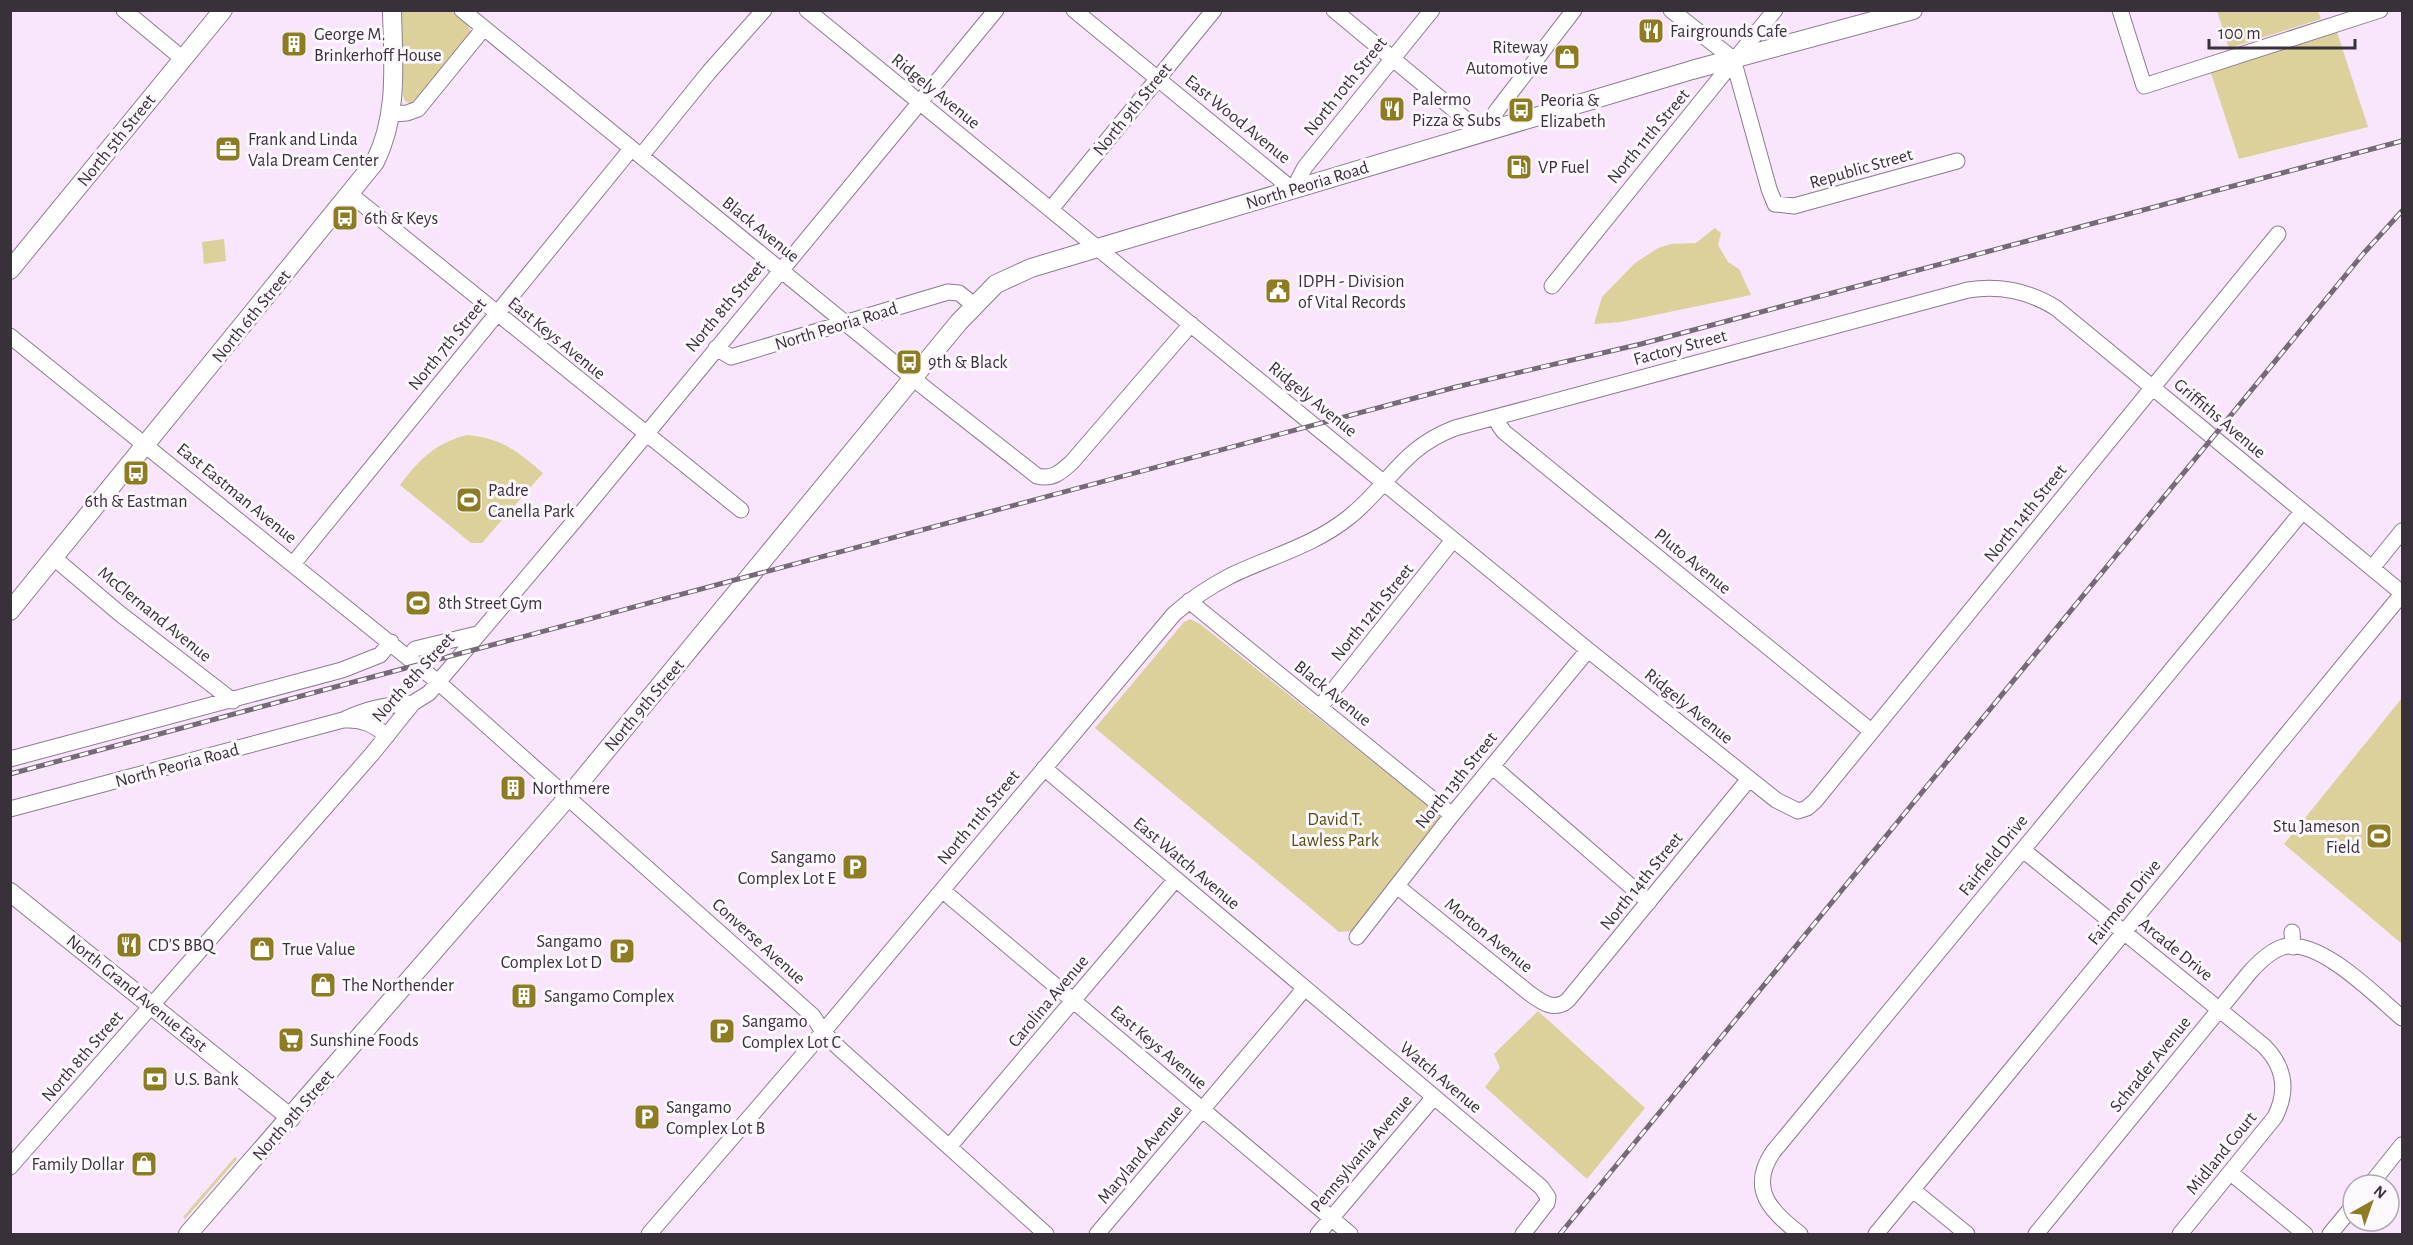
<svg xmlns="http://www.w3.org/2000/svg" width="2413" height="1245" viewBox="0 0 2413 1245" font-family="'Alegreya Sans',sans-serif">
<style>
.green{fill:#dcd19a}
.lines{fill:none;stroke-linecap:round;stroke-linejoin:round}
.minor-casing{stroke:#8d7b90;stroke-width:17}
.major-casing{stroke:#8d7b90;stroke-width:20}
.minor{stroke:#fff;stroke-width:15}
.major{stroke:#fff;stroke-width:18}
.rail-casing{stroke:#766a78;stroke-width:5}
.rail{stroke:#fcf8fd;stroke-width:3;stroke-dasharray:9;stroke-linecap:butt}
.labels{text-anchor:middle;stroke-width:6;stroke-linejoin:round;paint-order:stroke}
.poi-label{font-size:18px;fill:#39313a;stroke:#fcf8fd;text-anchor:start}
.street-label{font-size:18px;fill:#39313a;stroke:#fcf8fd}
.park-label{font-size:18px;fill:#574b0e;stroke:#fcf8fd}
</style>
<rect width="100%" height="100%" fill="#f9e5fc"/>
<path class="green" d="M402 11C414 11 439 7 450 11 458 13 471 26 471 34L411 104 405 101 403 95Z
M2217 11H2318L2321 19 2229 48Z
M2336 29 2368 127 2239 159 2210 70Z
M1715 228 1721 233 1718 245 1728 262 1739 269 1751 295 1621 322 1594 324 1602 297 1635 263 1658 248 1671 244 1696 243Z
M224 239 226 261 204 264 202 242Z
M467 435C502 438 517 451 543 473L482 543H471L400 485C419 460 435 443 467 435Z
M1190 619 1200 624 1441 816 1353 931 1339 932 1095 728 1184 622Z
M2402 698V944L2284 844Z
M1538 1011 1645 1108 1587 1179 1485 1087 1500 1068 1494 1054Z
M235 1157 237 1159 185 1219 183 1217Z"/>
<g class="lines">
<g class="minor-casing">
<path id="minor" d="M124 10 183 59
M462 10 925 388 1037 476C1053 480 1061 472 1072 462L1191 324
M807 10 1588 650 1776 800 1798 811 1807 808 1815 801 2278 234
M1074 10 1293 190 1305 167 1432 10
M1334 10 1482 133 1498 109 1574 10
M1671 10 1733 59 1769 189 1775 204 1794 206 1957 161
M2120 10 2144 86 2380 10
M392 114 407 113 418 109 484 28
M641 156 709 72 764 10
M350 194 741 510
M1051 209 1214 10
M1552 286 1775 10
M10 336 438 682 813 1016 823 1032 839 1048 1046 1234
M716 348 731 357 948 292 959 293 974 305
M1496 417 1499 425 1504 432 1871 731
M53 557 119 613 233 701
M293 564 631 149
M2372 568 2402 531
M1189 601 1452 815
M409 657 415 649 477 634
M1320 707 1453 540
M346 720C363 719 374 725 387 736
M10 759 342 670 380 655 391 642
M1493 767 1649 902
M1044 768 1541 1187 1548 1197 1547 1203 1523 1234
M10 809 343 720C368 708 386 705 413 703
M2023 850 2264 1046C2285 1067 2288 1091 2275 1117L2180 1234
M1398 887 1529 993C1541 1002 1555 1012 1568 1000L1749 779
M942 890 1350 1234
M2292 932 2293 947
M1357 937 1452 815 1588 650
M949 1147 1176 879
M10 1167 372 754 413 703 429 693 582 512 996 10
M2231 1173 2305 1234
M2370 1185 2402 1145
M1913 1190 1967 1234
M649 1234 823 1032 1174 614C1191 599 1209 587 1230 576 1269 557 1313 546 1348 518 1390 485 1400 449 1455 428L1968 290C2000 285 2029 291 2056 308L2402 593
M1097 1234 1305 988
M1318 1234 1434 1097
M1800 1234C1771 1212 1748 1189 1773 1152L2302 512
M1876 1234 2402 594
M2036 1234 2250 972C2259 962 2270 951 2283 947 2319 937 2376 996 2402 1018
M2330 1234 2353 1206"/>
</g>
<g class="major-casing">
<path id="major" d="M10 270 223 10
M10 611 375 162C399 114 393 62 392 10
M10 892 291 1118
M188 1234 568 797 959 322 996 284 1031 268 1692 70 1913 10"/>
</g>
<use href="#minor" class="minor"/>
<use href="#major" class="major"/>
<g class="rail-casing">
<path id="rail" d="M10 774 1456 387 1641 344 2402 141
M1560 1234 2363 254 2402 211"/>
</g>
<use href="#rail" class="rail"/>
</g>
<defs>
<g id="restaurant-square" transform="scale(1.35)"><rect x="-9" y="-9" width="18" height="18" rx="4" fill="#8d7c22" stroke="#fcf8fd"/><path d="M-5-6h1v4h1v-4h1v4h1v-4h1v5L-1.5 .5V6h-2V.5L-5-1ZM5-6V6H3V1.5H1.5Q1.5-4 5-6Z" fill="#fff"/></g>
<g id="building-square" transform="scale(1.35)"><rect x="-9" y="-9" width="18" height="18" rx="4" fill="#8d7c22" stroke="#fcf8fd"/><path d="M-4-6H4V6H1V3H-1V6H-4ZM-2.5-4.3h1.7v1.8h-1.7ZM.8-4.3h1.7v1.8H.8ZM-2.5-1h1.7V.8h-1.7ZM.8-1h1.7V.8H.8Z" fill="#fff"/></g>
<g id="shop-square" transform="scale(1.35)"><rect x="-9" y="-9" width="18" height="18" rx="4" fill="#8d7c22" stroke="#fcf8fd"/><path d="M-5-2.5h2.3a2.7 3.5 0 0 1 5.4 0H5L5.5 6h-11ZM-1.5-2.5h3a1.5 2.3 0 0 0-3 0Z" fill="#fff"/></g>
<g id="bus-square" transform="scale(1.35)"><rect x="-9" y="-9" width="18" height="18" rx="4" fill="#8d7c22" stroke="#fcf8fd"/><path d="M-5-6H5V4H4V6H2V4H-2V6H-4V4H-5ZM-3.5-4V0h7V-4ZM-3.5 1.2v1.5H-2V1.2ZM2 1.2v1.5H3.5V1.2Z" fill="#fff"/></g>
<g id="office-square" transform="scale(1.35)"><rect x="-9" y="-9" width="18" height="18" rx="4" fill="#8d7c22" stroke="#fcf8fd"/><path d="M-6-3h4V-5.5h4V-3h4V5H-6ZM-1-4.5V-3h2v-1.5ZM-6 0V1H6V0Z" fill="#fff"/></g>
<g id="fuel-square" transform="scale(1.35)"><rect x="-9" y="-9" width="18" height="18" rx="4" fill="#8d7c22" stroke="#fcf8fd"/><path d="M-5.5-6h7V0h2V4h1.3V-2.5L3-4.5l.8-.8L6-3V5H2.5V1h-1V6h-7ZM-4.2-4.7v3.2H.2V-4.7Z" fill="#fff"/></g>
<g id="civic-square" transform="scale(1.35)"><rect x="-9" y="-9" width="18" height="18" rx="4" fill="#8d7c22" stroke="#fcf8fd"/><path d="M-.6-6.5H3V-4.5H.6V-3L4-1V1h2V6H-6V1h2V-1L-.6-3ZM-1.2 2.5V6h2.4V2.5Z" fill="#fff"/></g>
<g id="stadium-square" transform="scale(1.35)"><rect x="-9" y="-9" width="18" height="18" rx="4" fill="#8d7c22" stroke="#fcf8fd"/><path d="M0-5a6.5 5 0 1 0 0 10a6.5 5 0 1 0 0-10ZM-3.5-1.8h7v3.6h-7Z" fill="#fff"/></g>
<g id="parking-square" transform="scale(1.35)"><rect x="-9" y="-9" width="18" height="18" rx="4" fill="#8d7c22" stroke="#fcf8fd"/><path d="M-3.5-5.5H1a3.5 3.5 0 0 1 0 7H-1V5.5H-3.5ZM-1-3.4V-.6H.8a1.4 1.4 0 0 0 0-2.8Z" fill="#fff"/></g>
<g id="supermarket-square" transform="scale(1.35)"><rect x="-9" y="-9" width="18" height="18" rx="4" fill="#8d7c22" stroke="#fcf8fd"/><path d="M-6-5.5h2.5l.6 2H6L4.5 2H-2.5L-4.4-4H-6ZM-1.5 3.2a1.3 1.3 0 1 0 .1 0ZM3 3.2a1.3 1.3 0 1 0 .1 0Z" fill="#fff"/></g>
<g id="bank-square" transform="scale(1.35)"><rect x="-9" y="-9" width="18" height="18" rx="4" fill="#8d7c22" stroke="#fcf8fd"/><path d="M-6-4H6V4H-6ZM0-2.3a2.3 2.3 0 1 0 0 4.6a2.3 2.3 0 1 0 0-4.6Z" fill="#fff"/></g>
</defs>
<g fill-rule="evenodd">
<use href="#restaurant-square" x="1651" y="31"/>
<use href="#building-square" x="294" y="44"/>
<use href="#shop-square" x="1567" y="57"/>
<use href="#restaurant-square" x="1392" y="109"/>
<use href="#bus-square" x="1521" y="110"/>
<use href="#office-square" x="228" y="149"/>
<use href="#fuel-square" x="1519" y="167"/>
<use href="#bus-square" x="345" y="218"/>
<use href="#civic-square" x="1278" y="291"/>
<use href="#bus-square" x="909" y="362"/>
<use href="#bus-square" x="136" y="473"/>
<use href="#stadium-square" x="469" y="500"/>
<use href="#stadium-square" x="418" y="603"/>
<use href="#building-square" x="513" y="788"/>
<use href="#stadium-square" x="2379" y="836"/>
<use href="#parking-square" x="855" y="867"/>
<use href="#restaurant-square" x="129" y="945"/>
<use href="#shop-square" x="262" y="949"/>
<use href="#parking-square" x="622" y="951"/>
<use href="#shop-square" x="323" y="985"/>
<use href="#building-square" x="524" y="996"/>
<use href="#parking-square" x="722" y="1031"/>
<use href="#supermarket-square" x="291" y="1040"/>
<use href="#bank-square" x="155" y="1079"/>
<use href="#parking-square" x="647" y="1117"/>
<use href="#shop-square" x="144" y="1164"/>
</g>
<g class="labels">
<g class="poi-label">
<text x="1670" y="37">Fairgrounds Cafe</text>
<text x="314" y="40">George M.<tspan x="314" dy="21">Brinkerhoff House</tspan></text>
<text x="1548" y="53" text-anchor="end">Riteway<tspan x="1548" dy="21">Automotive</tspan></text>
<text x="1412" y="105">Palermo<tspan x="1412" dy="21">Pizza &amp; Subs</tspan></text>
<text x="1540" y="106">Peoria &amp;<tspan x="1540" dy="21">Elizabeth</tspan></text>
<text x="248" y="145">Frank and Linda<tspan x="248" dy="21">Vala Dream Center</tspan></text>
<text x="1538" y="173">VP Fuel</text>
<text x="364" y="224">6th &amp; Keys</text>
<text x="1298" y="287">IDPH - Division<tspan x="1298" dy="21">of Vital Records</tspan></text>
<text x="928" y="368">9th &amp; Black</text>
<text x="488" y="496">Padre<tspan x="488" dy="21">Canella Park</tspan></text>
<text x="136" y="507" text-anchor="middle">6th &amp; Eastman</text>
<text x="438" y="609">8th Street Gym</text>
<text x="532" y="794">Northmere</text>
<text x="2360" y="832" text-anchor="end">Stu Jameson<tspan x="2360" dy="21">Field</tspan></text>
<text x="836" y="863" text-anchor="end">Sangamo<tspan x="836" dy="21">Complex Lot E</tspan></text>
<text x="602" y="947" text-anchor="end">Sangamo<tspan x="602" dy="21">Complex Lot D</tspan></text>
<text x="148" y="951">CD'S BBQ</text>
<text x="282" y="955">True Value</text>
<text x="342" y="991">The Northender</text>
<text x="544" y="1002">Sangamo Complex</text>
<text x="742" y="1027">Sangamo<tspan x="742" dy="21">Complex Lot C</tspan></text>
<text x="310" y="1046">Sunshine Foods</text>
<text x="174" y="1085">U.S. Bank</text>
<text x="666" y="1113">Sangamo<tspan x="666" dy="21">Complex Lot B</tspan></text>
<text x="124" y="1170" text-anchor="end">Family Dollar</text>
</g>
<g class="street-label">
<text transform="translate(1345 86) rotate(-51)" y="6">North 10th Street</text>
<text transform="translate(936 91) rotate(39)" y="6">Ridgely Avenue</text>
<text transform="translate(1132 109) rotate(-51)" y="6">North 9th Street</text>
<text transform="translate(1238 119) rotate(39)" y="6">East Wood Avenue</text>
<text transform="translate(1648 136) rotate(-50)" y="6">North 11th Street</text>
<text transform="translate(116 140) rotate(-51)" y="6">North 5th Street</text>
<text transform="translate(1861 168) rotate(-16)" y="6">Republic Street</text>
<text transform="translate(1307 185) rotate(-17)" y="6">North Peoria Road</text>
<text transform="translate(761 229) rotate(39)" y="6">Black Avenue</text>
<text transform="translate(725 306) rotate(-50)" y="6">North 8th Street</text>
<text transform="translate(251 316) rotate(-51)" y="6">North 6th Street</text>
<text transform="translate(836 326) rotate(-17)" y="6">North Peoria Road</text>
<text transform="translate(557 338) rotate(39)" y="6">East Keys Avenue</text>
<text transform="translate(447 344) rotate(-51)" y="6">North 7th Street</text>
<text transform="translate(1680 347) rotate(-15)" y="6">Factory Street</text>
<text transform="translate(1313 399) rotate(39)" y="6">Ridgely Avenue</text>
<text transform="translate(2220 418) rotate(40)" y="6">Griffiths Avenue</text>
<text transform="translate(237 493) rotate(39)" y="6">East Eastman Avenue</text>
<text transform="translate(2025 513) rotate(-51)" y="6">North 14th Street</text>
<text transform="translate(1693 561) rotate(39)" y="6">Pluto Avenue</text>
<text transform="translate(1372 612) rotate(-51)" y="6">North 12th Street</text>
<text transform="translate(155 614) rotate(39)" y="6">McClernand Avenue</text>
<text transform="translate(413 677) rotate(-48)" y="6">North 8th Street</text>
<text transform="translate(1333 693) rotate(39)" y="6">Black Avenue</text>
<text transform="translate(644 705) rotate(-50)" y="6">North 9th Street</text>
<text transform="translate(1689 706) rotate(39)" y="6">Ridgely Avenue</text>
<text transform="translate(177 765) rotate(-15)" y="6">North Peoria Road</text>
<text transform="translate(1456 780) rotate(-51)" y="6">North 13th Street</text>
<text transform="translate(978 817) rotate(-50)" y="6">North 11th Street</text>
<text transform="translate(1993 855) rotate(-51)" y="6">Fairfield Drive</text>
<text transform="translate(1187 863) rotate(40)" y="6">East Watch Avenue</text>
<text transform="translate(1641 881) rotate(-51)" y="6">North 14th Street</text>
<text transform="translate(2124 902) rotate(-51)" y="6">Fairmont Drive</text>
<text transform="translate(1489 935) rotate(39)" y="6">Morton Avenue</text>
<text transform="translate(759 941) rotate(42)" y="6">Converse Avenue</text>
<text transform="translate(2176 949) rotate(39)" y="6">Arcade Drive</text>
<text transform="translate(137 993) rotate(39)" y="6">North Grand Avenue East</text>
<text transform="translate(1048 1001) rotate(-50)" y="6">Carolina Avenue</text>
<text transform="translate(1159 1047) rotate(40)" y="6">East Keys Avenue</text>
<text transform="translate(82 1056) rotate(-49)" y="6">North 8th Street</text>
<text transform="translate(2150 1064) rotate(-51)" y="6">Schrader Avenue</text>
<text transform="translate(1441 1077) rotate(40)" y="6">Watch Avenue</text>
<text transform="translate(293 1115) rotate(-49)" y="6">North 9th Street</text>
<text transform="translate(1361 1153) rotate(-50)" y="6">Pennsylvania Avenue</text>
<text transform="translate(2221 1153) rotate(-51)" y="6">Midland Court</text>
<text transform="translate(1140 1154) rotate(-50)" y="6">Maryland Avenue</text>
</g>
<g class="park-label">
<text x="1335" y="825">David T.<tspan x="1335" dy="21">Lawless Park</tspan></text>
</g>
</g>
<rect width="2413" height="1245" fill="none" stroke="#39313a" stroke-width="24"/>
<g transform="translate(2371 1203) rotate(40)"><circle r="28" fill="#fcf8fd" stroke="#aea8af" stroke-width="1.5"/>
<path d="M0-4.5L10 22L0 15L-10 22Z" fill="#8d7c22"/>
<text y="-9" font-size="16" font-weight="bold" text-anchor="middle" fill="#39313a">N</text>
</g>
<path d="M2209 39v9h146v-9" fill="none" stroke="#39313a" stroke-width="3"/>
<text x="2218" y="39" font-size="18" fill="#39313a" stroke="#fcf8fd" stroke-width="4.5" paint-order="stroke">100 m</text>
</svg>
